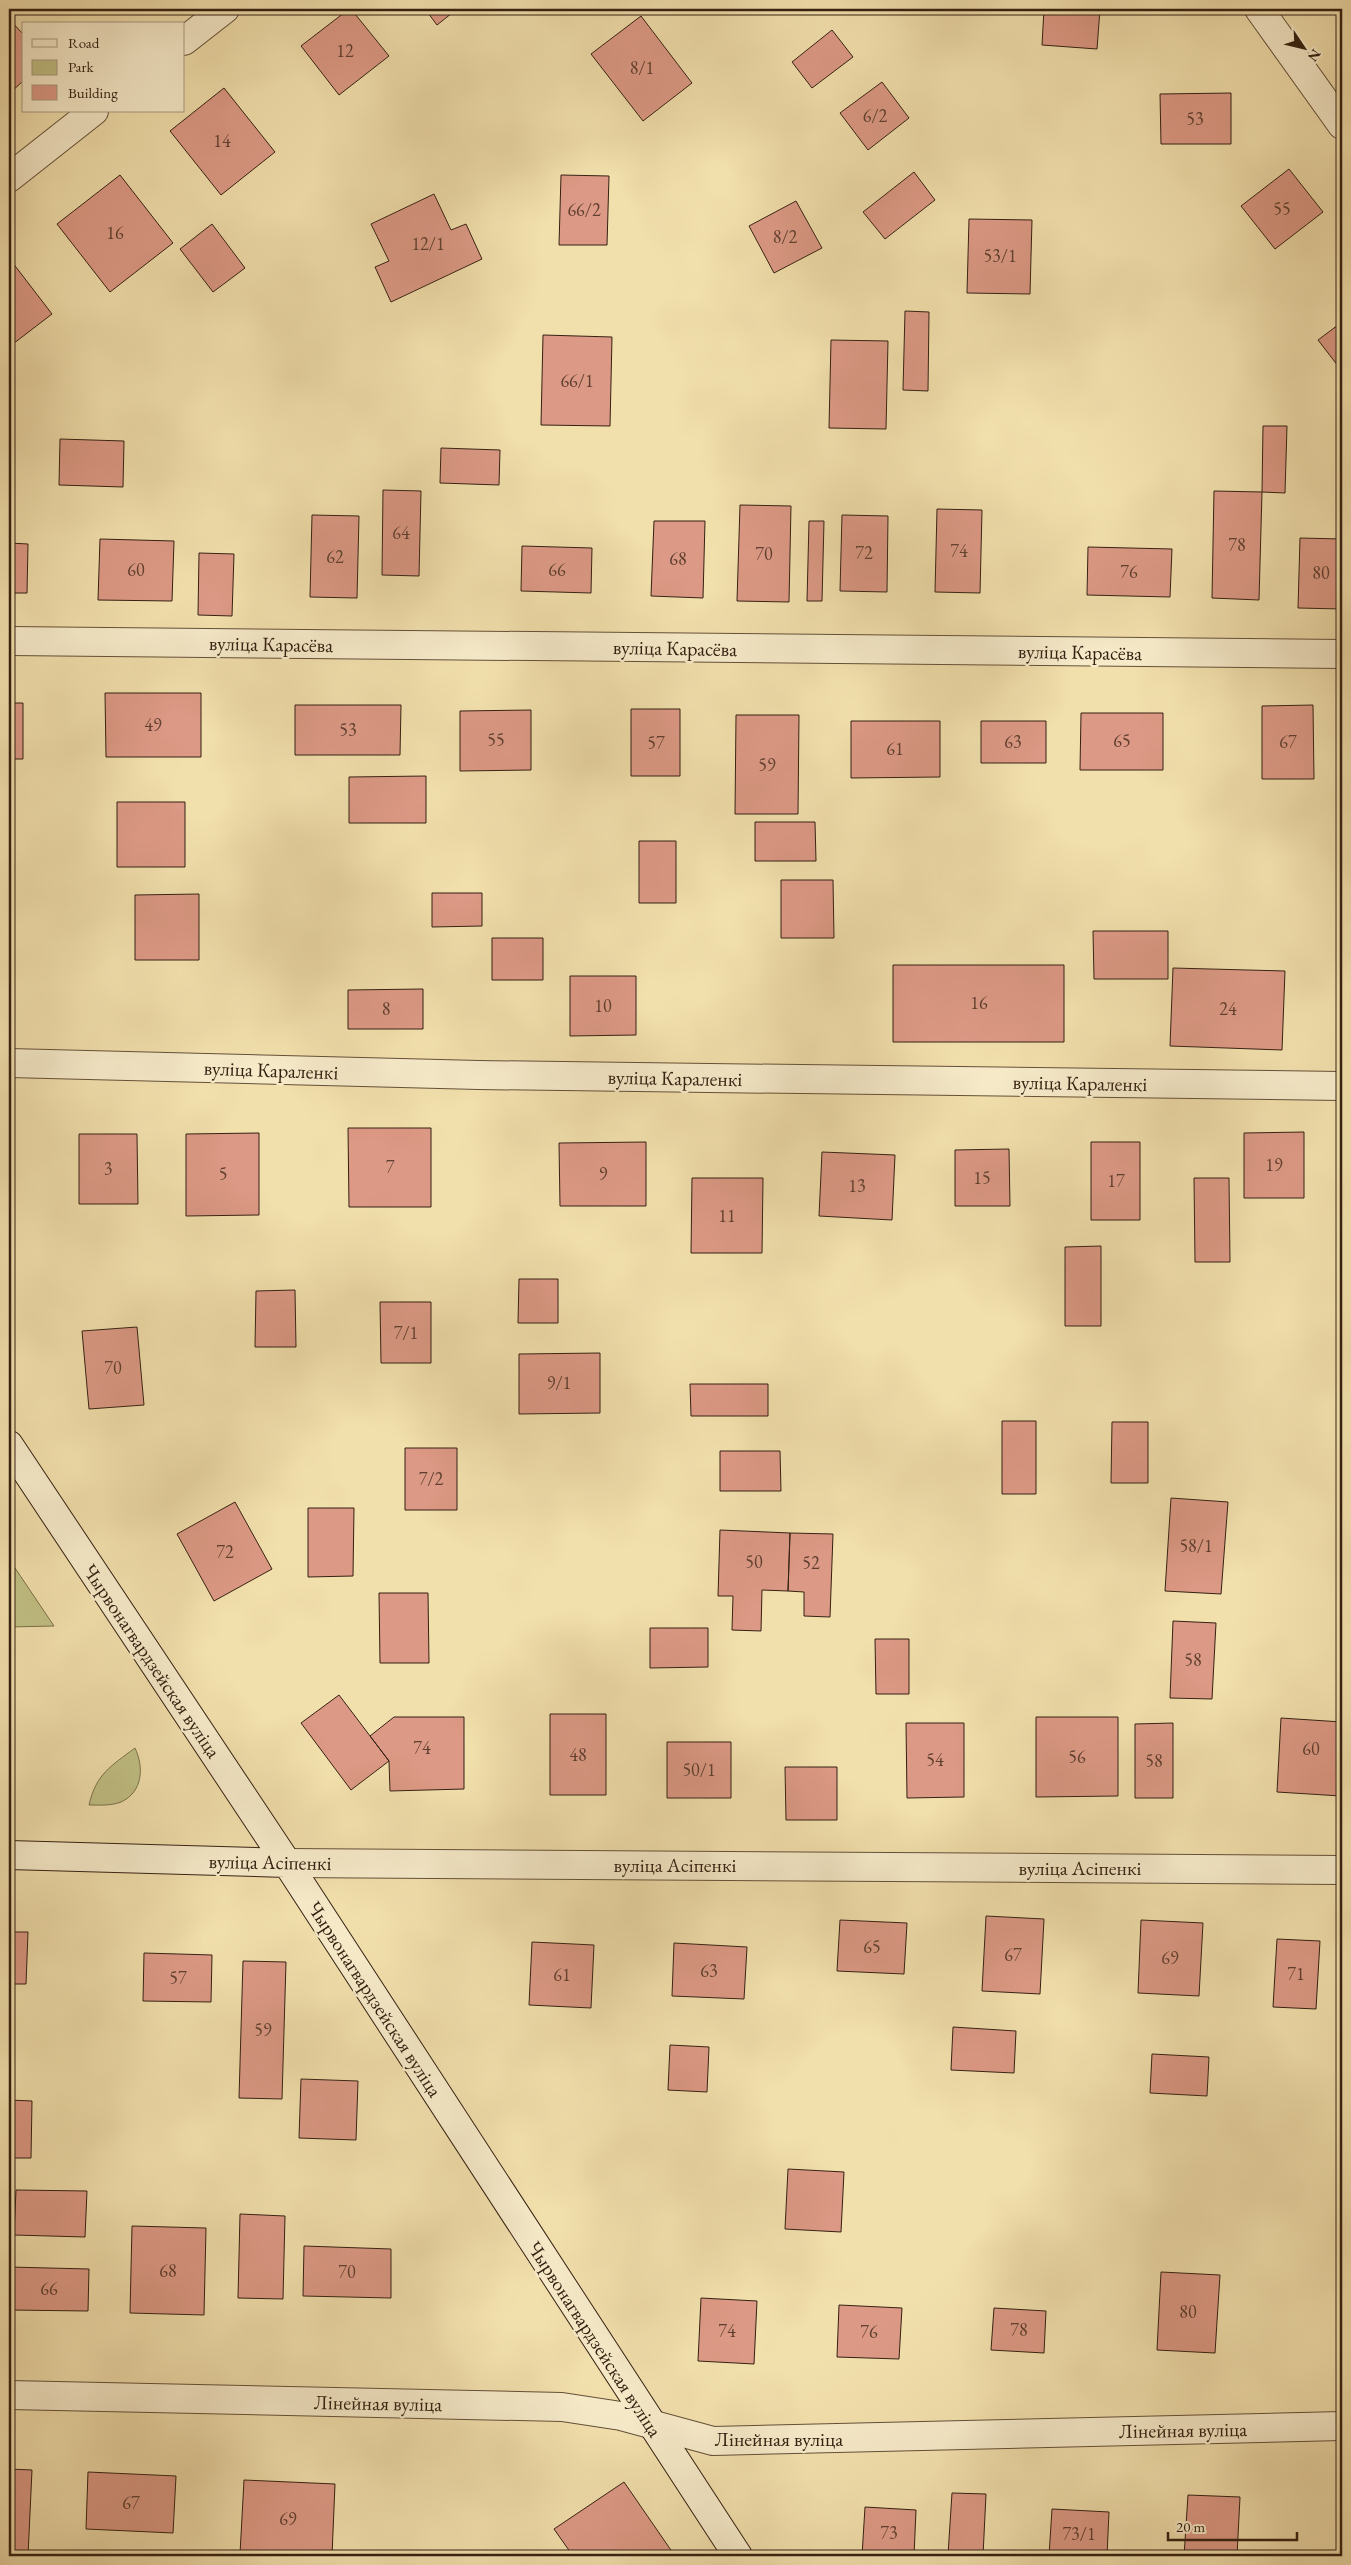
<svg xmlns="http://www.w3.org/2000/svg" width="1351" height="2565" viewBox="0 0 1351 2565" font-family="'EB Garamond',serif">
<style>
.green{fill:#c1c084;stroke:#7b704b}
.building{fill:#dc9985;stroke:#352112}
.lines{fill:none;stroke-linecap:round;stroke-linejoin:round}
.street-casing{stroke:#645038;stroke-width:30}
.secondary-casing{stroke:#352112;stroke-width:30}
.street{stroke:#f6eac9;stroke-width:28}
.secondary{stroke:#f6eac9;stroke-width:28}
.labels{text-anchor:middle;stroke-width:4.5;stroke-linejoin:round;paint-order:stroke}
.number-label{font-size:18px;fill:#5f3f2f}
.street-label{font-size:20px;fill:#352112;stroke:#f6eac9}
</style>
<rect width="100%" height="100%" fill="#f1dfac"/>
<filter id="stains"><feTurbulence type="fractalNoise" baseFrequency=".004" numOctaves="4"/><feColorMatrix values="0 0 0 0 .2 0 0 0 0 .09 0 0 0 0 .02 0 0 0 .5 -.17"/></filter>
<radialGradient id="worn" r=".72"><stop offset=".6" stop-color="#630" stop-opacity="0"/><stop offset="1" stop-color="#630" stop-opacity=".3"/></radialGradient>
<path class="green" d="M9 1559 54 1626 9 1627Z
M135 1748C144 1767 143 1792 121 1802 111 1806 99 1805 89 1805 96 1774 111 1766 135 1748Z"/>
<path class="building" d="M349 9H351L389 56 339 95 301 46Z
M425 9H457L437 25Z
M1044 9H1100L1097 49 1042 45Z
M641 16 692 83 643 121 591 54Z
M9 19 24 35V80L9 94Z
M832 30 853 57 812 88 792 62Z
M882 82 909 118 868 150 840 113Z
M224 88 275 152 221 195 170 131Z
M1231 93V144H1161L1160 94Z
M1289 169 1323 212 1275 249 1241 206Z
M914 172 935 200 885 239 863 212Z
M120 175 173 243 110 292 57 224Z
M561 175 609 176 607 245H559Z
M434 194 451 230 466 224 482 259 391 302 375 267 389 261 371 224Z
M796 201 822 248 774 273 749 226Z
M969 219 1032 220 1030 294 967 293Z
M212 224 245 268 213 292 180 249Z
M9 258 52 314 9 347Z
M905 311 929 312 928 391 903 390Z
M1342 322V371L1318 340Z
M543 335 612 337 610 426 541 425Z
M831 340 888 341 886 429 829 428Z
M1263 426H1287L1285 493 1262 492Z
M60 439 124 441 123 487 59 485Z
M441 448 500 450 499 485 440 483Z
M383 490 421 491 419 576 382 575Z
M1214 491 1262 492 1259 600 1212 598Z
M740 505 791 506 789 602 737 601Z
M937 509 982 510 980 593 935 592Z
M312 515 359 516 357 598 310 597Z
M842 515 888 516 887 592 840 591Z
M654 521H705L703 598 651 596Z
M809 521H824L822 601H807Z
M1300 538 1342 539V609L1298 608Z
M100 539 174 541 172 601 98 600Z
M9 543 28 544 27 593H9Z
M522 546 592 548 591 593 521 591Z
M1088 547 1172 549 1170 597 1087 595Z
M199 553 234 554 232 616 198 615Z
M105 693H201V757H106Z
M9 703H23V759H9Z
M295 705H401L400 755H295Z
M1313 705 1314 779H1262V706Z
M631 709H680V776H631Z
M531 710V770L460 771V711Z
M1081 713H1163V770H1080Z
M736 715H799L798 814H735Z
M851 721H940V777L851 778Z
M981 721H1046V763H981Z
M426 776V823H349V777Z
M117 802H185V867H117Z
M755 822H815L816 861H755Z
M639 841H676V903H639Z
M781 880H833L834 938H781Z
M432 893H482V926L432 927Z
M199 894V960H135V895Z
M1093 931H1168V979H1094Z
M492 938H543V980H492Z
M893 965H1064V1042H893Z
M1173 968 1285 971 1282 1050 1170 1046Z
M570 976H636V1035L570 1036Z
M423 989V1029H348V990Z
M348 1128H431V1207H349Z
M1304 1132V1198H1244V1133Z
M259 1133V1215L186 1216V1134Z
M79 1134H137L138 1204H79Z
M646 1142V1206H560L559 1143Z
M1091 1142H1140V1220H1091Z
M1009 1149 1010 1206H955V1150Z
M822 1152 895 1155 892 1220 819 1216Z
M692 1178H763L762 1253H691Z
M1194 1178H1229L1230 1262H1195Z
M1101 1246V1326H1065V1247Z
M519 1279H558V1323H518Z
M295 1290 296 1347H255L256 1291Z
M380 1302H431V1363H381Z
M137 1327 144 1405 89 1409 82 1331Z
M600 1353V1413L519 1414V1354Z
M690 1384H768V1416H691Z
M1002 1421H1036V1494H1002Z
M1112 1422H1148V1483H1111Z
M405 1448H457V1510H405Z
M720 1451H780L781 1491H720Z
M1171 1498 1228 1502 1221 1594 1165 1591Z
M235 1502 272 1569 214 1601 177 1534Z
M308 1508H354L353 1576 308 1577Z
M720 1530 790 1533 788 1591 762 1590 761 1631 732 1630 733 1596H718Z
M790 1533 833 1534 830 1617 804 1616V1592L788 1591Z
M379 1593H428L429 1663H380Z
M1173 1621 1216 1623 1212 1699 1170 1698Z
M650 1628H708V1667L650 1668Z
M875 1639H909V1694H876Z
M339 1695 389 1761 351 1790 301 1723Z
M550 1714H606V1795H550Z
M394 1717H464V1789L390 1791 389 1761 370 1736Z
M1036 1717H1118V1796L1036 1797Z
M1281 1718 1342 1722 1341 1796 1277 1792Z
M906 1723H964V1797L907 1798Z
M1173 1723V1798H1135V1724Z
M667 1742H731V1798H667Z
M785 1767H837V1820H786Z
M986 1916 1044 1919 1040 1994 982 1991Z
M840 1920 907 1923 904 1974 837 1971Z
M1141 1920 1203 1923 1199 1996 1138 1993Z
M9 1932H28L26 1984H9Z
M1277 1939 1320 1941 1316 2009 1273 2007Z
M532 1942 594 1945 591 2008 529 2005Z
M674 1943 747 1947 744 1999 672 1996Z
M144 1953 212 1955 211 2002 143 2001Z
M243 1961 286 1962 282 2099 239 2098Z
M953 2027 1016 2031 1014 2073 951 2070Z
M670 2045 709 2047 707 2092 668 2090Z
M1152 2054 1209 2057 1207 2096 1150 2093Z
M301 2079 358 2081 356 2140 299 2138Z
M9 2100 32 2101 31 2158H9Z
M788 2169 844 2172 841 2232 785 2229Z
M16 2190 87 2191 85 2237 14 2235Z
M240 2214 285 2216 283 2299 238 2298Z
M132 2226 206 2228 204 2315 130 2313Z
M304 2246 391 2249V2298L303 2296Z
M9 2267 89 2269 88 2311 9 2310Z
M1161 2272 1220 2275 1215 2353 1157 2350Z
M701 2298 757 2301 754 2364 698 2361Z
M839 2305 902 2308 899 2359 837 2357Z
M994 2308 1046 2311 1044 2353 991 2350Z
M9 2469 32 2470 28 2556H9Z
M88 2472 176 2476 173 2533 86 2529Z
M244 2480 335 2484 332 2556 240 2554Z
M624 2482 675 2556H573L554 2529Z
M952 2493 986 2494 983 2556 948 2555Z
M1188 2495 1240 2497 1237 2556H1184Z
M865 2507 916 2510 914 2556H862Z
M1052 2509 1109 2512 1107 2556H1049Z"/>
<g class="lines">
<g class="street-casing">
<path id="street" d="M1259 9 1342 125
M184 41 225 9
M9 178 94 111
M9 641 1342 654
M9 1063 479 1075 1342 1086
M287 1863 1342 1870
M9 2395 562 2407 621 2416 713 2441 1342 2426"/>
</g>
<g class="secondary-casing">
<path id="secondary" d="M9 1445 287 1863 738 2556
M9 1855 287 1863"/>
</g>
<use href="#street" class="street"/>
<use href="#secondary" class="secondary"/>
</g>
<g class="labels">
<g class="number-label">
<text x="345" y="57">12</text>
<text x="642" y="74">8/1</text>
<text x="875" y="122">6/2</text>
<text x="1195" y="125">53</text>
<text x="222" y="147">14</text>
<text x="1282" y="215">55</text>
<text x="584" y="216">66/2</text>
<text x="115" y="239">16</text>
<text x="785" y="243">8/2</text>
<text x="428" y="250">12/1</text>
<text x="1000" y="262">53/1</text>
<text x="577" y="387">66/1</text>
<text x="401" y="539">64</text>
<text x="1237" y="551">78</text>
<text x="959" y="557">74</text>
<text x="864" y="559">72</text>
<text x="764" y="560">70</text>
<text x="335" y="563">62</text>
<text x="678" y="565">68</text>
<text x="136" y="576">60</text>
<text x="557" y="576">66</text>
<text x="1129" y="578">76</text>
<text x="1321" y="579">80</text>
<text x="153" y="731">49</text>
<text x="348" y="736">53</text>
<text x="496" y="746">55</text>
<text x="1122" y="747">65</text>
<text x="1013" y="748">63</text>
<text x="1288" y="748">67</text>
<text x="656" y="749">57</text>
<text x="895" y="755">61</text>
<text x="767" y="771">59</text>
<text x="979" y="1009">16</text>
<text x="603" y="1012">10</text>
<text x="386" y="1015">8</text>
<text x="1228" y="1015">24</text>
<text x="1274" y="1171">19</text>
<text x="390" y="1173">7</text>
<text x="108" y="1175">3</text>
<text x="223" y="1180">5</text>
<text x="603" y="1180">9</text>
<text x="982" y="1184">15</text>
<text x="1116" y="1187">17</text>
<text x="857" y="1192">13</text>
<text x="727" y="1222">11</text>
<text x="406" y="1339">7/1</text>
<text x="113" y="1374">70</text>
<text x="559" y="1389">9/1</text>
<text x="431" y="1485">7/2</text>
<text x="1196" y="1552">58/1</text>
<text x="225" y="1558">72</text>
<text x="754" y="1568">50</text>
<text x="811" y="1569">52</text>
<text x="1193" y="1666">58</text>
<text x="422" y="1754">74</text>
<text x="1311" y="1755">60</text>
<text x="578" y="1761">48</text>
<text x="1077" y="1763">56</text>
<text x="935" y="1766">54</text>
<text x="1154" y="1767">58</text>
<text x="699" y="1776">50/1</text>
<text x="872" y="1953">65</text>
<text x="1013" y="1961">67</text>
<text x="1170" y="1964">69</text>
<text x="709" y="1977">63</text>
<text x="1296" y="1980">71</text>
<text x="562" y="1981">61</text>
<text x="178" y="1984">57</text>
<text x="263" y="2036">59</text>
<text x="168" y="2277">68</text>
<text x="347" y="2278">70</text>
<text x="49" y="2295">66</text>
<text x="1188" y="2318">80</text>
<text x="1019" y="2336">78</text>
<text x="727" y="2337">74</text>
<text x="869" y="2338">76</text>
<text x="131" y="2509">67</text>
<text x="288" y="2525">69</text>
<text x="889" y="2539">73</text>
<text x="1079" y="2540">73/1</text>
</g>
<g class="street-label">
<text transform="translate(271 644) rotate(1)" y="7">вуліца Карасёва</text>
<text transform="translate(675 648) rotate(1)" y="7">вуліца Карасёва</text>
<text transform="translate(1080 652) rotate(1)" y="7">вуліца Карасёва</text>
<text transform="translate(271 1070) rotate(2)" y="7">вуліца Караленкі</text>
<text transform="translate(675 1078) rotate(1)" y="7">вуліца Караленкі</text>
<text transform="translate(1080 1083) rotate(1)" y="7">вуліца Караленкі</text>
<text transform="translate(152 1661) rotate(56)" y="7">Чырвонагвардзейская вуліца</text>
<text transform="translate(270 1862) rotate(1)" y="7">вуліца Асіпенкі</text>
<text x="675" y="1872">вуліца Асіпенкі</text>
<text x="1080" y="1875">вуліца Асіпенкі</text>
<text transform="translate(375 1999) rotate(57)" y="7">Чырвонагвардзейская вуліца</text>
<text transform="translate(595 2339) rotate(57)" y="7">Чырвонагвардзейская вуліца</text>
<text transform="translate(378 2403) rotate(1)" y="7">Лінейная вуліца</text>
<text transform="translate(1183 2430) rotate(-1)" y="7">Лінейная вуліца</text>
<text x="779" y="2446">Лінейная вуліца</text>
</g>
</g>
<rect width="1351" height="2565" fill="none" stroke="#f1dfac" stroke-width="30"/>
<rect x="10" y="10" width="1331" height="2545" fill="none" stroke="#352112" stroke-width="2.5"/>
<rect x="15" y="15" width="1321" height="2535" fill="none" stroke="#352112"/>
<rect x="22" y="22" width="162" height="90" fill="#f6eac9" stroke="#a99a80"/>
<rect x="32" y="39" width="25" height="8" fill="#f6eac9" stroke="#a99a80"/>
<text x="68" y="48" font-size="15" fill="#352112">Road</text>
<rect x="32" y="60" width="25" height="15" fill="#c1c084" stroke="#a99a80"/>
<text x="68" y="72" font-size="15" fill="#352112">Park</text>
<rect x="32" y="85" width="25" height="15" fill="#dc9985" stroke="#a99a80"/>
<text x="68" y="98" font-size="15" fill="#352112">Building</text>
<g transform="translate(1304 48) rotate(125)" stroke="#f6eac9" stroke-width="4" paint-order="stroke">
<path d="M0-4L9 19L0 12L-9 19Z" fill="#352112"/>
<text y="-8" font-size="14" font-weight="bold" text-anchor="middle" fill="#352112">N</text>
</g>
<path d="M1168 2532v8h129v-8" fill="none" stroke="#352112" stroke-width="2.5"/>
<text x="1176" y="2532" font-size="15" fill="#352112" stroke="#f6eac9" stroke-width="4" paint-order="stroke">20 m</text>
<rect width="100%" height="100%" filter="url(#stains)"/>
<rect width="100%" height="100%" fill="url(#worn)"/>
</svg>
